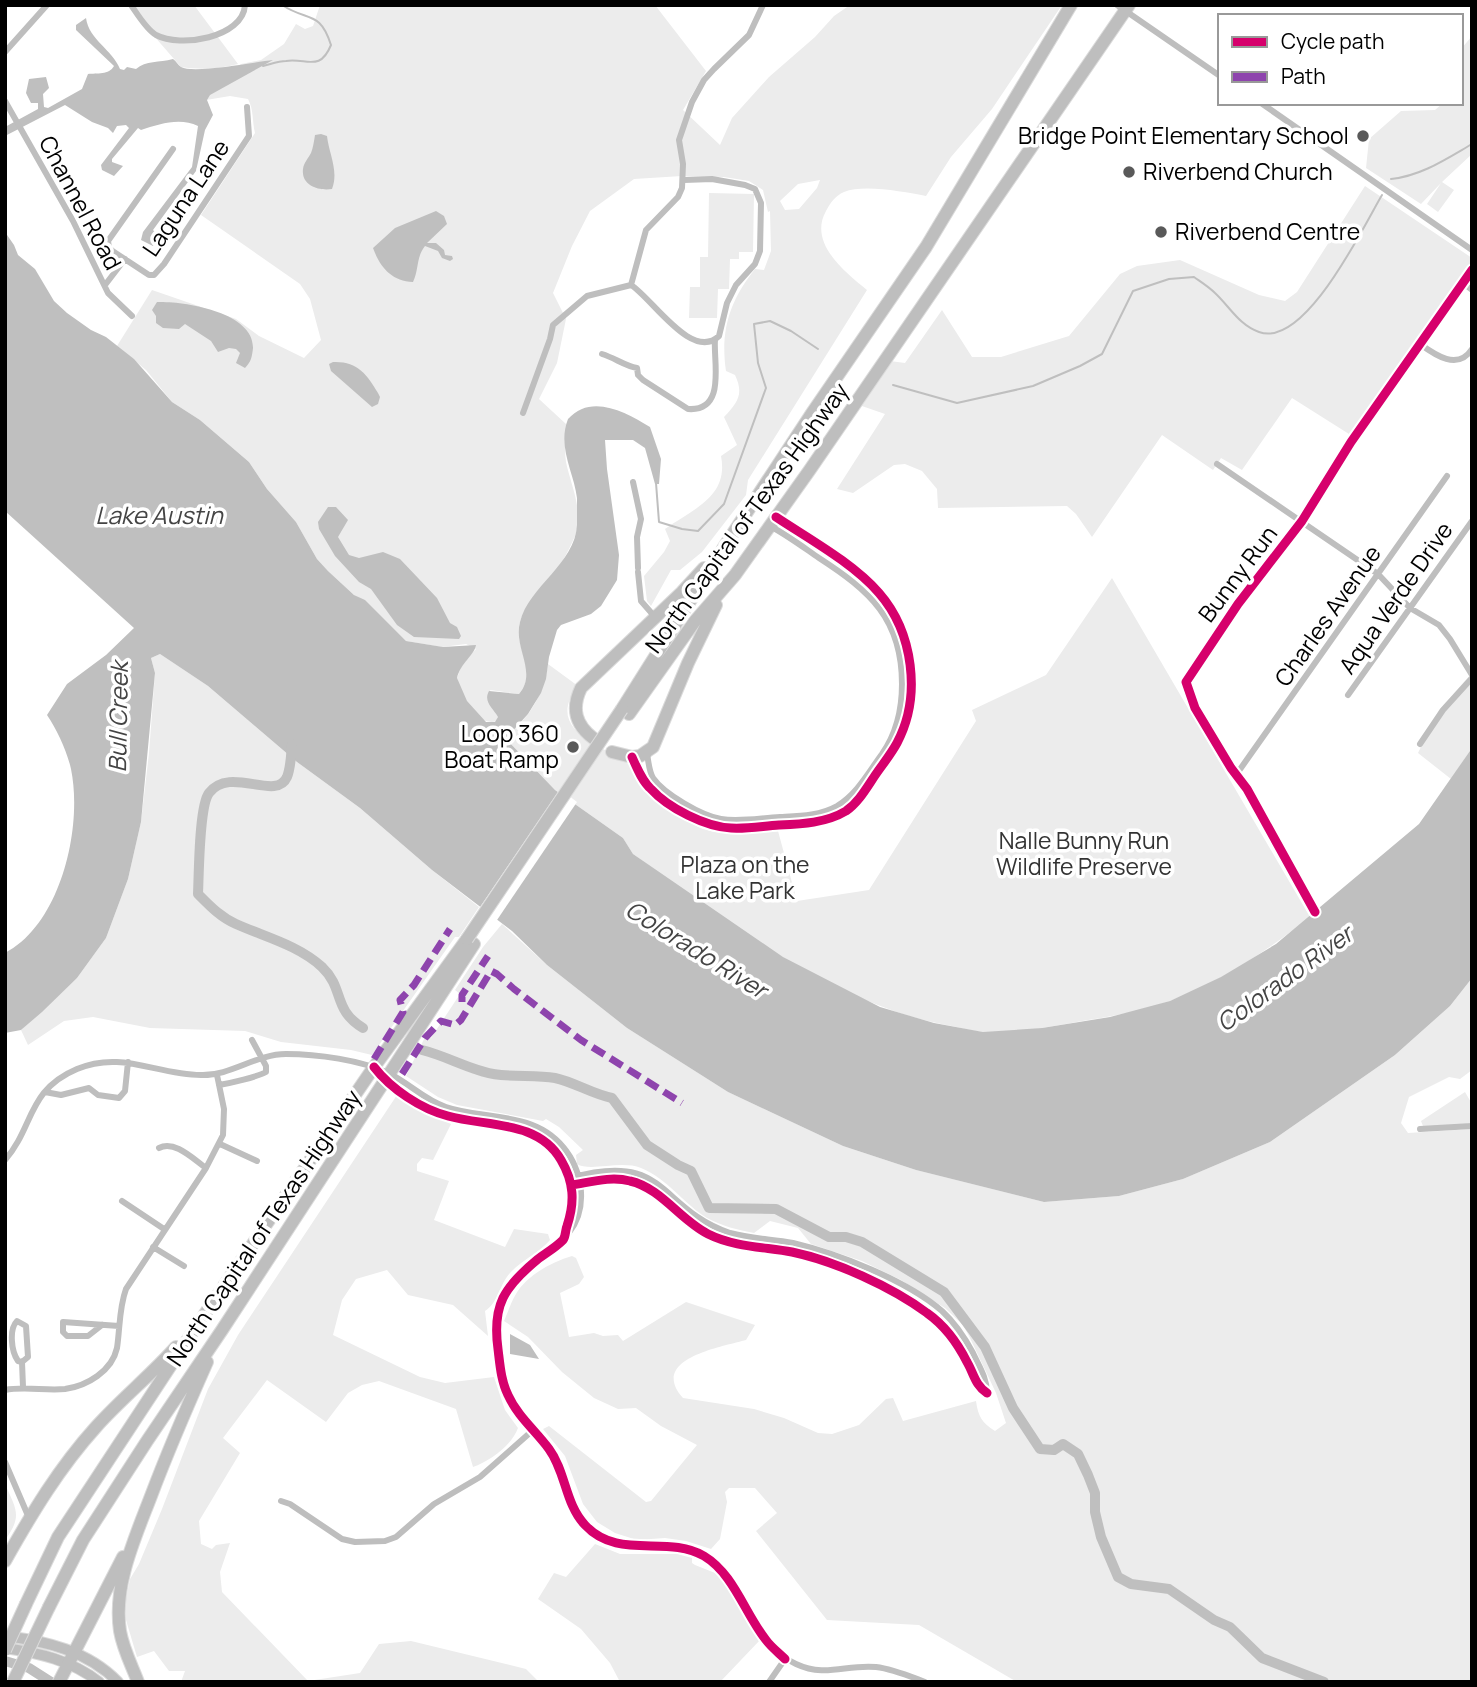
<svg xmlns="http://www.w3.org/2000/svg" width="1477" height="1687" viewBox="0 0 1477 1687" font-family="Manrope,sans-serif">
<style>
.green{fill:#ececec;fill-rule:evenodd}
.water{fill:#bfbfbf}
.pier{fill:#fff}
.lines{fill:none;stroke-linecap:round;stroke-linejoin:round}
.stream{stroke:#bfbfbf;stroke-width:2}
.river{stroke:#bfbfbf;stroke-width:10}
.primary-casing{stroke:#dbdbdb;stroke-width:12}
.highway-casing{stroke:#dbdbdb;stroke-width:14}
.street{stroke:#bebebe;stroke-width:6}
.primary{stroke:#bebebe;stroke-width:10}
.highway{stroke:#bebebe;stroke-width:12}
.highway-bridge-casing{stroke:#dbdbdb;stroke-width:14;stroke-linecap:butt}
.highway-bridge{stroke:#bebebe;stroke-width:12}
.quiet{stroke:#8e44ad;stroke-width:7;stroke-dasharray:14 7;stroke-linecap:butt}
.cycleway-casing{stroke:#fff;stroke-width:13}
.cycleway{stroke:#d6006c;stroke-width:9}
.poi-dot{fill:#595959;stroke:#fff;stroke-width:2.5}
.labels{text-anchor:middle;stroke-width:7;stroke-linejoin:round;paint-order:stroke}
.poi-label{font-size:23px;fill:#000;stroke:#fff;text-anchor:end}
.street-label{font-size:23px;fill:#000;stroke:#fff}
.park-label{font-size:23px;fill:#333;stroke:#fff}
.water-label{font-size:24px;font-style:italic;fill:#444;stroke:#fff}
</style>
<rect width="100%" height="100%" fill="#fff"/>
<path class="green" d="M127 5H194L238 64C220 69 200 70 181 67Z
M320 5H655L706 71 683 110 720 145 732 118 769 77 815 37 834 16 850 5H1062L992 109 951 157 926 196C904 192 864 184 844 192 835 196 831 202 826 211 808 243 845 272 867 290L748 480 746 495 702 552 680 570H671L651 606 647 601 644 576 664 552 670 541 665 529C693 509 729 497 721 456L737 445 724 417C738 402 744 394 735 375L726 371C720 331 730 300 755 269L764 270 771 251 770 211 768 212 763 190 749 181 724 177 682 176 634 179 590 211 572 246 553 293 566 319 557 363 539 399 566 424C566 436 564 450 566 462 571 486 584 511 575 536 569 551 558 570 547 582 537 594 524 607 520 622 513 648 539 670 519 694L490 690 498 717 497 721C477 728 461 694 457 678L463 662 476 649 466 644 442 647 406 641 365 601 354 595 328 571 317 559 296 522 267 489 249 462 200 420 172 402 146 370 117 346 152 290 236 319 259 336 304 358 321 340 310 299 300 284 201 215 255 133C252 121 254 110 248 99L230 96 206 100 204 90 241 64 261 60 284 44 296 24 305 29 313 26ZM820 180 817 188 799 209 785 210 780 201 798 184Z
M1472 36V154L1442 182 1454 190 1438 212 1427 204 1441 183 1421 204 1366 168 1369 139 1401 111 1435 110 1443 103H1461V49Z
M1365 186 1472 258V261L1349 434 1292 398 1242 470 1221 458 1213 470 1162 435 1092 537 1076 514 1067 506 938 508 937 489 922 471 905 464 894 465 853 493 837 489 885 414 859 405 890 361 905 363 942 310 972 357H1001L1069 336 1120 274 1137 266 1180 260 1259 295 1285 301 1297 292Z
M709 193 754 194 753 252H739V259H730L729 289H718L717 318H689L690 287H700V257H708Z
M1112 578 1310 917C1268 950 1221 982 1170 1001 1144 1010 1115 1016 1088 1020 1054 1026 1017 1034 983 1032 971 1031 958 1027 946 1025 828 1002 729 922 633 854L623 838 555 790 508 741C510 729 522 723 529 713 539 698 546 683 548 664L578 686C542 732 607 746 631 766 640 774 645 786 654 796 662 804 692 825 703 829 727 837 754 833 778 831L797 901 869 890 976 721 972 710 1046 675Z
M160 654 208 686 297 762 360 808 432 870 479 907 459 937H455L372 1055 351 1050 281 1042 245 1031 150 1028 93 1017 64 1021 28 1045 21 1030 77 978 106 938 128 879 141 822 149 753 155 673 151 658Z
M1472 673V748L1451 779 1418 753 1439 710Z
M502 924 547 965 627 1028 728 1092 843 1146 916 1170 1044 1202 1119 1196 1183 1179 1270 1142 1395 1055 1450 1006 1472 978V1070L1460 1079 1449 1077 1409 1097 1401 1123 1408 1133 1472 1129V1682H1017L919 1625 827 1620 756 1531 777 1513 755 1488H729L725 1492 727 1502 720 1539 711 1549 686 1541 665 1538 637 1540 615 1533 597 1522 583 1504 565 1456 543 1429 549 1426 646 1502 651 1501 697 1445 661 1426 636 1408 618 1409 594 1398 562 1372 528 1337 504 1321C508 1312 511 1302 516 1294 527 1275 552 1262 572 1256L576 1258 584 1277 579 1284 560 1293 569 1337 594 1333 603 1336 618 1335 623 1341 686 1302 755 1325 746 1340C721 1347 648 1359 683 1398L754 1409 784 1418 818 1433 832 1434 859 1425 886 1399 893 1398 903 1421 976 1401C978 1416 982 1423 995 1431L1006 1423 996 1393 970 1338 963 1325 945 1308 901 1280 862 1261 811 1244 798 1228 770 1221 754 1233C738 1230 722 1226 707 1218 684 1204 668 1179 641 1168 621 1160 590 1172 577 1164L576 1155 583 1150 559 1127 546 1119 543 1121 457 1105 438 1097 406 1076 426 1035 431 1038 460 994 455 990 483 947Z
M1465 1092 1472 1104V1123L1446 1127 1423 1126 1421 1121Z
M397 1095 414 1108 451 1124 433 1160 422 1158 417 1164V1171L449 1181 434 1220 505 1247 514 1229 548 1234 550 1240C539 1253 522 1260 510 1273 499 1285 499 1302 485 1311L488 1336 453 1305 408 1295 387 1270 356 1279 342 1300 333 1335 420 1377 445 1383 494 1377 505 1410 518 1428C512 1445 490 1461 473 1467L456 1409 379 1381 362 1385 348 1393 326 1422 267 1380 223 1438 240 1453 199 1521 201 1544 212 1549 216 1545 230 1543 220 1572 222 1592 308 1681 360 1673 379 1644 411 1641 526 1669 539 1682H181L185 1671H169L154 1651 137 1657 126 1620 125 1604 130 1579 139 1564 162 1509 208 1389 238 1335Z
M5 1484C16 1509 23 1516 5 1540Z
M595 1544 620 1554H677L692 1558V1563L695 1565 720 1575 761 1639 720 1682H620L610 1663 581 1629 538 1599 554 1573 566 1577Z"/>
<path class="water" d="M86 18C89 40 112 49 120 69L124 70 127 67 136 69C146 60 159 63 173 59 176 61 178 65 181 67 194 74 255 62 273 60L210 95 207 100 213 115 205 130 196 171 153 230 158 236 153 246 141 240 143 232 192 167 198 126C180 117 159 124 141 130L138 128 112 159V162L123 166 114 176 102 170 101 165 129 128 126 125 117 126 113 133 108 128 92 122 65 105 5 136V127L38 109V103H31L26 93 29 79 46 77 49 88 43 94 44 107 48 108 82 89 88 74C97 73 109 75 114 66L76 30V25Z
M321 134 327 136C329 154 339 171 332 189 319 191 301 186 303 169 304 162 308 159 311 153 313 148 314 141 315 135Z
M436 211 444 216 447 224 427 243H436L444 250 445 255 452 256 453 259 450 261 442 258 438 251 425 246C416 257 419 270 413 282 391 281 380 267 373 248L395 228Z
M5 232 14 245 18 255 35 269 54 301 67 313 91 330 106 337 134 359 172 402 200 420 249 462 267 489 296 522 317 559 328 571 354 595 365 600 406 641 443 647 476 645C474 656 461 662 457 678L467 701 486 722H495L498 717C493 708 483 702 489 691L519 694C538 672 513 648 520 622 529 586 575 564 577 525 577 517 577 507 577 498 574 472 557 447 568 419 591 393 626 412 650 427L661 459 659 484H655L645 448 633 440H605L607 469 619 555 617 580 601 606 591 614 561 625 557 630 549 657 546 679 541 693 528 714 509 735 508 741 555 790 623 838 633 854 783 957 880 1007 934 1023 983 1032 1042 1028 1110 1017 1170 1001 1221 977 1276 944 1419 824 1472 748V978L1450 1006 1395 1055 1270 1142 1183 1179 1119 1196 1044 1202 916 1170 843 1146 728 1092 627 1028 547 965 512 931 432 870 360 808 297 762 208 686 160 654 151 658 155 673 141 822 128 879 106 938 77 978 42 1012 21 1030 5 1033V953C61 924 83 827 71 769 67 751 57 730 47 715L67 684 106 655 134 628 5 511Z
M157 302C184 301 254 312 253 348 252 357 251 362 245 368L236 363 240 353 236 349 229 348 218 352 211 341 185 324 179 329 163 328 156 323V316L152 310Z
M333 362C357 361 367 374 378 393L380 397 378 404 372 407 331 371 329 364Z
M328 507H336L348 520 338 537 349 555 359 558 383 552 400 559 437 598 450 623 457 627 461 636 459 639 414 637 397 625 371 589 359 582 335 556 319 529 318 522Z
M510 1334 530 1345 539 1359 510 1354Z"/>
<path class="pier" d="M560 789 577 802 495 923 478 910Z"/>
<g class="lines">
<path class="stream" d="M263 66C271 64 279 61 286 61 307 58 320 72 331 45 320 10 308 22 282 5
M1391 179C1421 176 1446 159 1472 144
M893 385 957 403 1033 386 1080 366 1102 354 1133 291 1169 279 1194 277C1201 282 1209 287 1215 293 1230 307 1239 325 1259 332 1305 349 1363 227 1382 195
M656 483 659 522 682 529 698 531 724 504 766 388 758 363 754 324 770 321 791 331 818 349"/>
<path class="river" d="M292 744C291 755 291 767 287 777 276 802 230 765 209 793 199 806 199 874 198 894 209 905 220 917 236 924 265 937 298 945 322 967 345 989 332 1009 363 1028
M422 1050C442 1055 459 1064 478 1070 503 1079 530 1074 555 1078 574 1082 592 1094 612 1098L647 1145 678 1165 691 1171 709 1208 776 1209 829 1237H846L862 1242 944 1292 985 1347 1013 1408 1040 1449 1054 1450 1063 1444 1078 1454 1088 1475 1095 1493V1512L1101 1537 1118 1577 1131 1584 1169 1589 1214 1620 1230 1627 1262 1658 1324 1682
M5 1661 29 1668 51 1682"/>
<g class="primary-casing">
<path id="primary" d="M5 1636C46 1641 88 1651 118 1682
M5 1648C39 1653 71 1660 99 1682"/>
</g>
<g class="highway-casing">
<path id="highway" d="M622 709 726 544 812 413 926 247 1071 5
M629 714 695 621 735 575 809 471 1129 5
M593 738C576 725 571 709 581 688L682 592 704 568
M612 752 632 757 640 756 653 747 688 663 716 605
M5 1561C32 1513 59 1468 96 1427 121 1399 151 1375 176 1347
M26 1604 58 1537 198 1324 374 1067 467 939
M49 1607 83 1540 147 1441 222 1330 474 944
M59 1682 123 1557
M138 1682C132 1666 123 1649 120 1631 113 1585 135 1538 151 1496 168 1451 187 1407 207 1362"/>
</g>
<path class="street" d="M131 5C138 15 146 29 156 35 180 48 243 38 245 5
M1117 5 1220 76
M5 52 47 5
M5 101 73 221 108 293 132 316
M1261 103 1472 250
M173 149 108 241 109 248 114 252 149 275H154L164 264 249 136 247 107
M1463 283 1472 290
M105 285 125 259
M631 285 646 230 678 197 682 188 683 164 679 140 692 102 704 80 714 69 749 35 763 5
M1420 344C1435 355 1458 371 1472 349
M602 354C615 358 625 366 637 368L638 375 643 380 688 409C727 412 713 361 715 340
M523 413 550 339 553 325 587 296 631 285C652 298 692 362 719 336L727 303 736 285 755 264 760 251 761 203 755 189 745 185 712 179 684 180
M1217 464 1378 574 1410 608 1439 625 1450 639 1472 675
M633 482 641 519 637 537 638 568
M638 572 641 601 655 617
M1348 695 1472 521
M1420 744 1443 710 1472 678
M647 752C648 761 649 771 653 778 664 794 702 816 721 819 740 822 760 818 780 817 799 816 819 816 837 806 857 794 868 773 882 754 896 734 902 709 902 684 902 619 870 591 819 558 803 547 787 535 770 526
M632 757C637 768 642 781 651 789 668 808 705 827 731 828 746 829 763 826 779 825 802 824 825 823 845 811 859 803 867 787 876 775 883 764 891 754 897 744 920 700 914 641 886 602 859 566 813 542 777 517
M1236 775 1447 476
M1315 912 1247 789 1231 768 1195 708 1186 682 1238 604 1302 521 1351 442 1472 270
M375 1068C390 1087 417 1106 440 1114 481 1128 536 1117 561 1160 566 1168 570 1176 572 1185 576 1207 564 1220 565 1237
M219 1085C231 1083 257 1077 266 1072V1066L252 1040
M45 1092 61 1095 89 1088 98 1095 119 1098 125 1091 128 1062
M1420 1129 1472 1126
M220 1144 257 1161
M159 1148C175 1140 193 1159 206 1168
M5 1160C34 1127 27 1090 77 1069 122 1050 156 1075 201 1075 231 1076 256 1054 286 1054 317 1054 361 1060 388 1073 408 1082 424 1100 446 1107 488 1121 538 1110 567 1152 575 1163 581 1180 581 1193 584 1252 517 1255 500 1301 489 1329 498 1384 515 1409 527 1427 545 1441 556 1461 572 1491 569 1523 606 1540 644 1558 684 1533 718 1567 747 1595 755 1646 796 1664 826 1678 846 1664 876 1667 893 1669 909 1676 925 1682
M570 1178C668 1150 657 1208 730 1233 751 1239 772 1239 793 1243 839 1254 906 1280 942 1311 955 1323 965 1338 973 1353 979 1366 987 1378 987 1393
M572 1185C591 1182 611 1176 630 1181 661 1188 680 1220 708 1234 734 1247 764 1247 792 1252 835 1261 892 1287 927 1313 944 1325 958 1344 967 1362 974 1374 975 1385 987 1393
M122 1201 164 1229
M153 1247 184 1266
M102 1325 88 1336H67L63 1332V1322L119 1326
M22 1362 28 1357 26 1326 17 1321C9 1329 11 1351 18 1361L22 1362 23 1387
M5 1390C25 1386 45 1391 65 1389 87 1386 112 1371 117 1348 120 1328 119 1308 126 1289L206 1168 223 1135 224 1109 217 1075
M5 1462 29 1518
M281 1501 290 1504 342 1539 355 1542 385 1541 396 1537 434 1504 480 1477 532 1431
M769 1682 785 1659"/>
<use href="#primary" class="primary"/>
<use href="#highway" class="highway"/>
<g class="highway-bridge-casing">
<path id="highway-bridge" d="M467 939 622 709
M5 1650 26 1604
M13 1682 49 1607"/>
</g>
<use href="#highway-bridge" class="highway-bridge"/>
<path class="quiet" d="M462 1002V995L488 956
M374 1059 403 1012 400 1000 414 985 450 929
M402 1074 425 1038 441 1021 455 1025 461 1020 491 971 497 974 514 989 581 1040 682 1103"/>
<g class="cycleway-casing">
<path id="cycleway" d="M632 757C637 768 642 781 651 789 668 808 706 827 731 828 747 829 763 826 779 825 802 824 826 823 846 811 859 802 867 787 876 774 883 764 891 754 897 743 922 696 913 632 879 593 853 563 809 539 776 517
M1315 912 1247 789 1231 768 1195 708 1186 682 1238 604 1302 521 1351 442 1472 270
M374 1067C391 1089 421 1109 448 1116 487 1127 538 1120 561 1160 574 1182 575 1202 567 1226 565 1231 566 1236 563 1240 555 1248 546 1253 538 1259 504 1287 492 1305 498 1349 500 1365 501 1381 508 1395 518 1417 536 1431 549 1449 566 1472 565 1504 585 1525 618 1561 667 1534 704 1556 734 1574 745 1614 766 1640 771 1647 779 1653 785 1659
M572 1185C591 1182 611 1176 630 1181 661 1188 680 1220 708 1234 734 1247 764 1247 792 1252 835 1261 892 1287 927 1313 944 1325 958 1344 967 1362 974 1374 975 1385 987 1393"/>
</g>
<use href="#cycleway" class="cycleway"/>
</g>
<g class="poi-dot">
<circle cx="1363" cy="136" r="7"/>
<circle cx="1129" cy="172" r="7"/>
<circle cx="1161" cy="232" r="7"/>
<circle cx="573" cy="747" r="7"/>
</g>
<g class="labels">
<g class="poi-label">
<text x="1349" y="144">Bridge Point Elementary School</text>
<text x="1143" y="180" text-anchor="start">Riverbend Church</text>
<text x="1175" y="240" text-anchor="start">Riverbend Centre</text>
<text x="559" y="742">Loop 360<tspan x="559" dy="26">Boat Ramp</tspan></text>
</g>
<g class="street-label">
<text transform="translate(186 198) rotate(-56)" y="8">Laguna Lane</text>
<text transform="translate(80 203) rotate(62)" y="8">Channel Road</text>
<text transform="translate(747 518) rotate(-54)" y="8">North Capital of Texas Highway</text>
<text transform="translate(1238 574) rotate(-53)" y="8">Bunny Run</text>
<text transform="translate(1396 598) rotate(-55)" y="8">Aqua Verde Drive</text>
<text transform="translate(1328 616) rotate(-55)" y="8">Charles Avenue</text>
<text transform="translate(264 1228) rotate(-56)" y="8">North Capital of Texas Highway</text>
</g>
<g class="park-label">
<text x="1084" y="849">Nalle Bunny Run<tspan x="1084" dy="26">Wildlife Preserve</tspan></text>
<text x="745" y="873">Plaza on the<tspan x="745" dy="26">Lake Park</tspan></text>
</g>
<g class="water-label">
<text x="159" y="524">Lake Austin</text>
<text transform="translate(119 717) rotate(-89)" y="8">Bull Creek</text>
<text transform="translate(696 950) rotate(32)" y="8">Colorado River</text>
<text transform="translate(1285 979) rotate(-36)" y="8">Colorado River</text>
</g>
</g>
<rect width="1477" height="1687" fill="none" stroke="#000000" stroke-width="14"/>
<rect x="1218" y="14" width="245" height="91" fill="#ffffff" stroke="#999999" stroke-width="2"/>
<rect x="1232" y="37" width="35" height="10" fill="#d6006c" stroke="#999999" stroke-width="2"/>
<text x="1281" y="49" font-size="21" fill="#000000">Cycle path</text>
<rect x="1232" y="72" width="35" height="10" fill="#8e44ad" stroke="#999999" stroke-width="2"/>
<text x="1281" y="84" font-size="21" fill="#000000">Path</text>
</svg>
